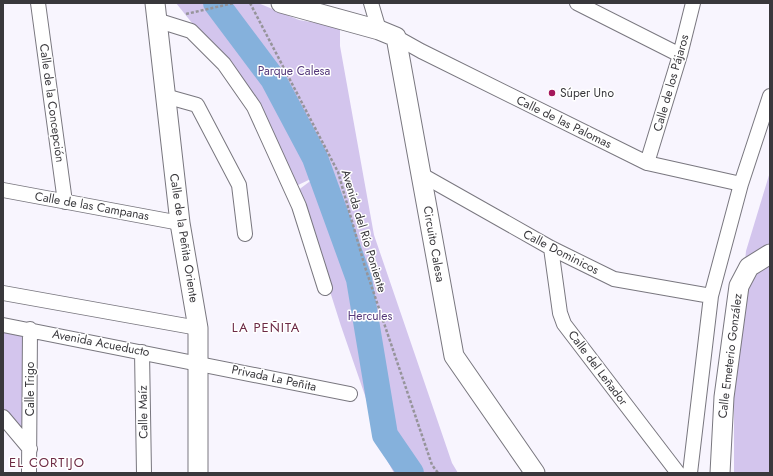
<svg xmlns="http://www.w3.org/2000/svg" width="773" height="476" viewBox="0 0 773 476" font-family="Jost,sans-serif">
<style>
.green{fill:#d3c5ed}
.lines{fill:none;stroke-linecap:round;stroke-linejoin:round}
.river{stroke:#85b1dc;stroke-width:26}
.street-casing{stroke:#79777f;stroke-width:16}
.secondary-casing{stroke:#79777f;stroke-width:21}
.path{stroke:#96949a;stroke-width:2.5;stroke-dasharray:3 2;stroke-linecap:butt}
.street{stroke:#fff;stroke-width:14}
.secondary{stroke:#fff;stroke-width:19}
.poi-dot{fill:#a4175b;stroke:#fff;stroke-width:1.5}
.labels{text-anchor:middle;stroke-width:3;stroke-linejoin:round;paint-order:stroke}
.park-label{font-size:12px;fill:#563a7b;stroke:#fff}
.street-label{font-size:12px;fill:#39383c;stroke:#fff}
.poi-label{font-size:12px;fill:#39383c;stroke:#fff;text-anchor:start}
.neighbourhood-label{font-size:13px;letter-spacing:1px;fill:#6d2a44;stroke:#fff}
</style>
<rect width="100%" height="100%" fill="#f8f5fe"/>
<path class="green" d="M176 3H258L299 20 340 27V46L374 235 452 463 458 473H394L388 462 341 326 300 197 297 191 317 176 296 186 196 28Z
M770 172V473H734V379L746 251Z
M3 325 30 329V449L3 417Z"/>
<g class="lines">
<path class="river" d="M216 3 273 79 315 158 359 279 385 435 411 473"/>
<g class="street-casing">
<path id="street" d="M38 3 65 202
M371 3 379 30
M577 3 680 55
M156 20 191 31 224 64 254 107 299 206 325 288
M396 37 421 51 647 163 741 184
M165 96 197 105 239 185 245 234
M647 163 680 55 693 3
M422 175 551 248 614 279 711 296
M3 190 180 223
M551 248 560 313 564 324 678 473
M3 293 198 328
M3 325 350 394
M142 352 144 473
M3 417 30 449
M29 473 30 329
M690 473 711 296 741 184 770 96"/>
</g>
<g class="secondary-casing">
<path id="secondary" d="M155 3 180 223 198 328V473
M281 3 379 30 396 37 454 356 535 473
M720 473 724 397 739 286 749 267 770 254"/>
</g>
<path class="path" d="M250 3 338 172 365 267 432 465 438 473
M186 14 234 3"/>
<use href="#street" class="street"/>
<use href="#secondary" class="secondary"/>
</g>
<circle class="poi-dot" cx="552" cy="93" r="4"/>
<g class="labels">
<g class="park-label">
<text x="294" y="75">Parque Calesa</text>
<text x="370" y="320">Hercules</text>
</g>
<g class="street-label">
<text transform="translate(671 83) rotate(-74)" y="4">Calle de los Pájaros</text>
<text transform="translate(52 103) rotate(82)" y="4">Calle de la Concepción</text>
<text transform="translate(564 122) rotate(26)" y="4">Calle de las Palomas</text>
<text transform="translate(92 206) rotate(10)" y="4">Calle de las Campanas</text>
<text transform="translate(364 231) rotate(73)" y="4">Avenida del Río Poniente</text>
<text transform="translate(184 238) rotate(81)" y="4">Calle de la Peñita Oriente</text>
<text transform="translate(434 244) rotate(80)" y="4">Circuito Calesa</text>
<text transform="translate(561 252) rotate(27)" y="4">Calle Dominicos</text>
<text transform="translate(101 343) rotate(11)" y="4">Avenida Acueducto</text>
<text transform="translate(730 356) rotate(-83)" y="4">Calle Emeterio González</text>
<text transform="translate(598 368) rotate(53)" y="4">Calle del Leñador</text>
<text transform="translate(274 378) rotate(12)" y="4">Privada La Peñita</text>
<text transform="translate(30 389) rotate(-90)" y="4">Calle Trigo</text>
<text transform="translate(143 412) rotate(-91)" y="4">Calle Maíz</text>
</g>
<g class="poi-label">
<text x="560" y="97">Súper Uno</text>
</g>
<g class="neighbourhood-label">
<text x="266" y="332">LA PEÑITA</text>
<text x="47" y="467">EL CORTIJO</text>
</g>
</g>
<rect width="773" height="476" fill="none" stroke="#39383c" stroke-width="8"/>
</svg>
